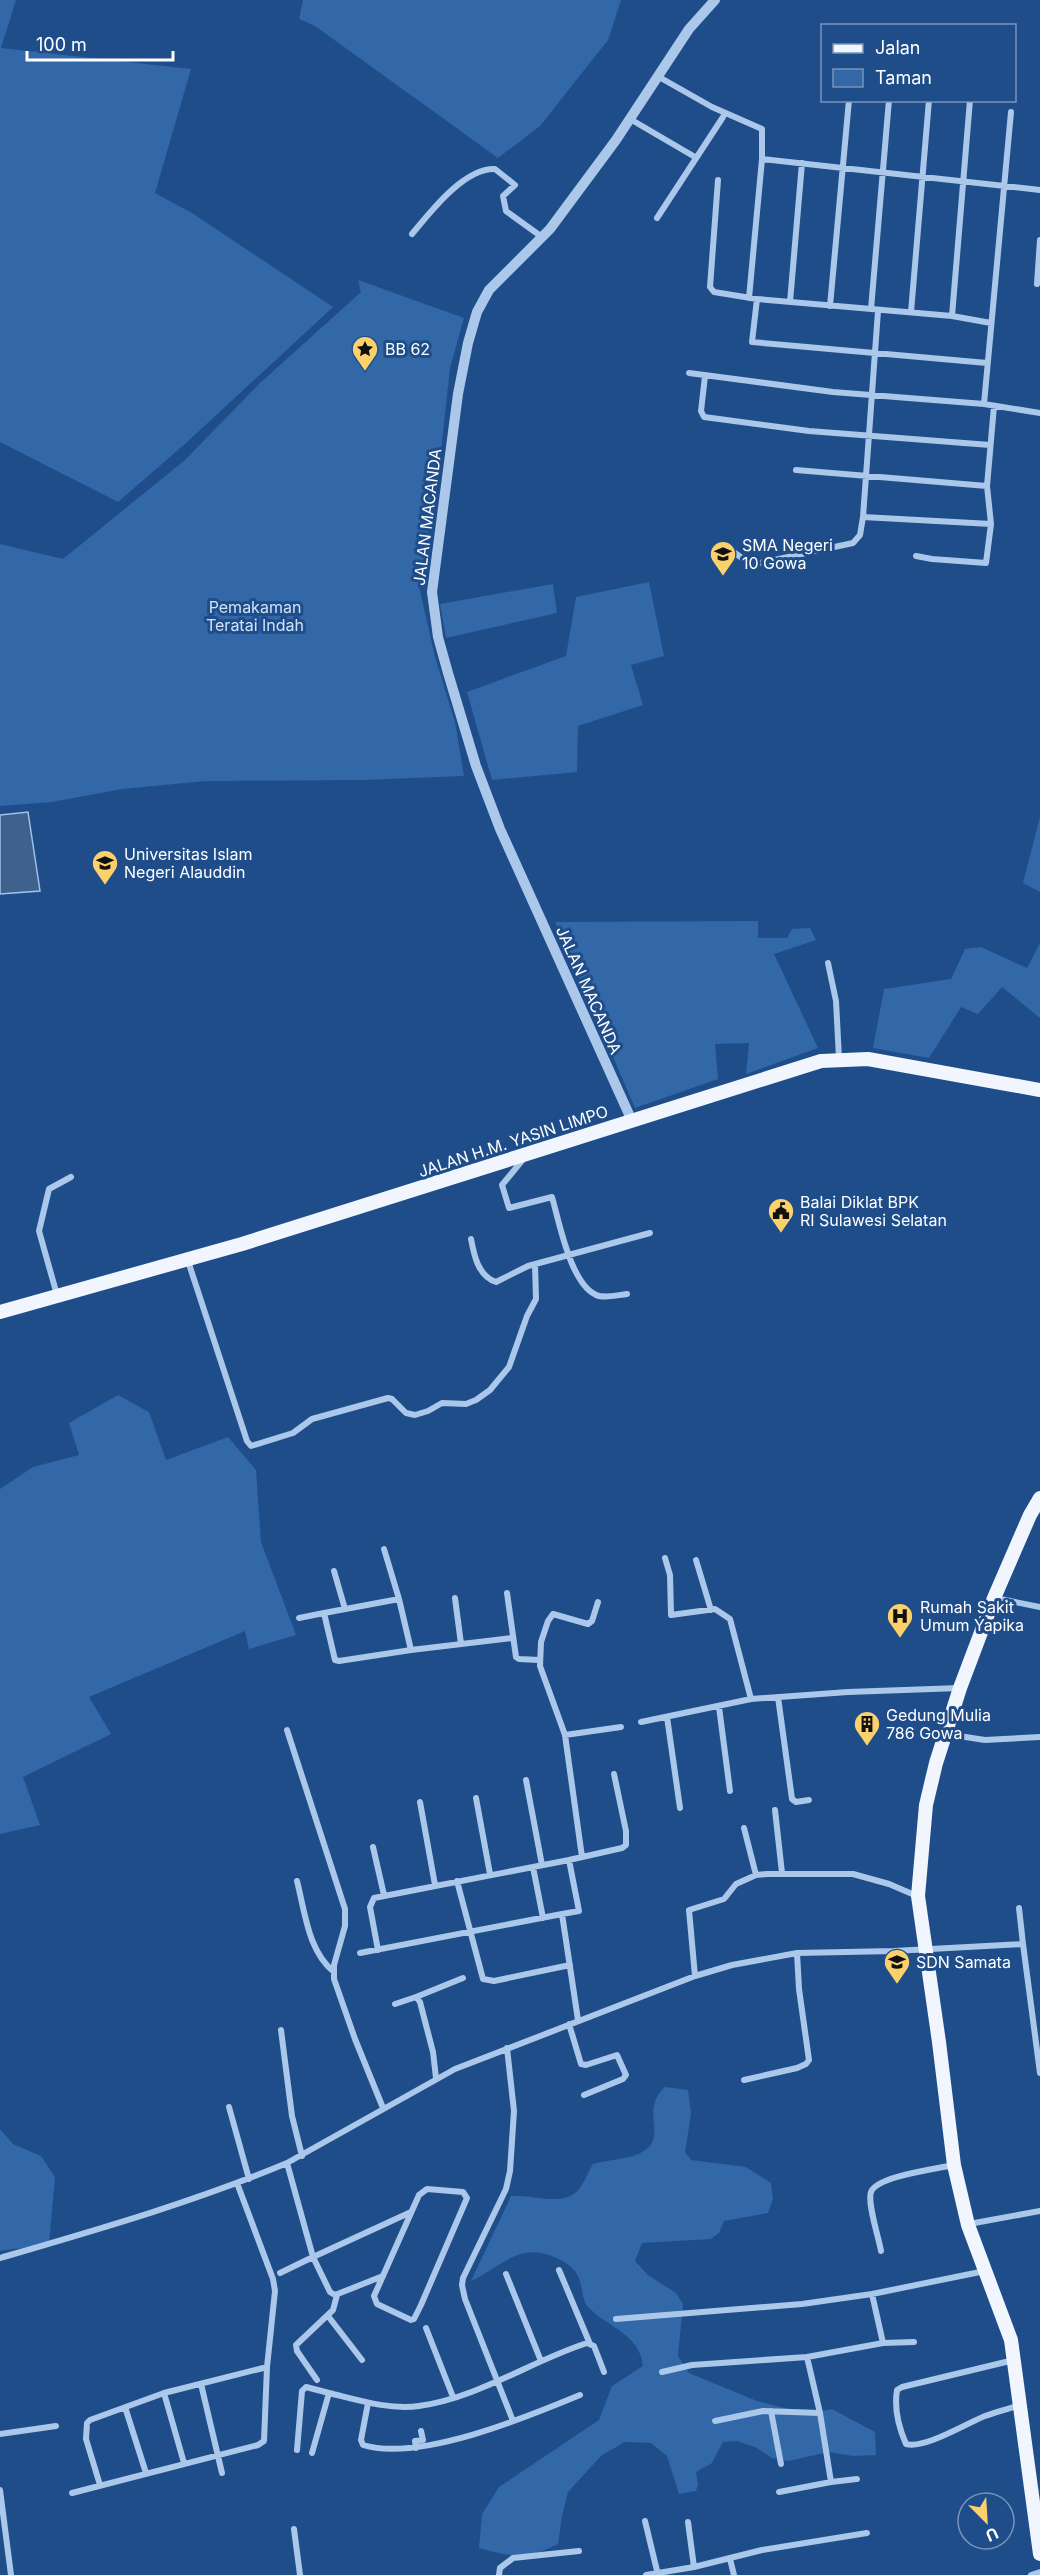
<svg xmlns="http://www.w3.org/2000/svg" width="1040" height="2575" viewBox="0 0 1040 2575" font-family="Inter,sans-serif">
<style>
.green{fill:#3267a8}
.water{fill:#3f618d;stroke:#9ec3ed;stroke-width:1.5}
.lines{fill:none;stroke-linecap:round;stroke-linejoin:round}
.minor{stroke:#abc8eb;stroke-width:6}
.tertiary{stroke:#abc8eb;stroke-width:10}
.primary{stroke:#f0f5fe;stroke-width:14}
.labels{text-anchor:middle;stroke-width:6;stroke-linejoin:round;paint-order:stroke}
.poi-label{font-size:16px;fill:#fff;stroke:#1f4d8a;text-anchor:start}
.street-label{font-size:16px;fill:#fff;stroke:#1f4d8a}
.park-label{font-size:16px;fill:#d0e2f8;stroke:#1f4d8a}
</style>
<rect width="100%" height="100%" fill="#1f4d8a"/>
<path class="green" d="M0 0H16L1 48 191 69 155 193 192 213 333 307 185 444 118 502 0 442Z
M303 0H621L608 40 540 126 498 158 315 26 299 19Z
M358 280 464 318 450 368 438 478 419 586 435 657 455 722 464 776 363 780 206 781 122 789 52 802 0 806V544L63 559 185 460 260 383 361 292Z
M649 582 664 656 631 665 643 705 578 726 577 772 492 780 467 692 566 656 576 597Z
M553 584 557 613 446 638 440 604Z
M1040 817V892L1023 883Z
M758 921V938H787L792 929 810 928 816 940 774 954 818 1048 746 1074 749 1043 715 1044 718 1079 635 1108 555 922Z
M1040 943V1018L1002 987 978 1014 961 1007 929 1058 873 1048 884 989 951 979 965 949 981 947 1027 968Z
M118 1395 149 1412 166 1460 228 1437 256 1470 261 1542 296 1635 249 1649 245 1631 89 1697 111 1734 23 1777 40 1825 0 1834V1489L33 1467 79 1455 69 1423Z
M665 2087 688 2090 691 2114 685 2152 691 2160 746 2167 771 2183 773 2199 768 2213 724 2221 719 2233 711 2239 642 2243 635 2261 648 2275 676 2293 683 2304 678 2356 689 2373 757 2401 807 2414 832 2409 875 2432 876 2455 853 2456 828 2452 789 2461 772 2458 755 2447 737 2441 723 2442 712 2463 696 2472 698 2484 696 2491 679 2494 667 2456 651 2443 625 2442 602 2455 568 2492 562 2516 558 2544C527 2560 511 2557 479 2548L482 2514 499 2487 599 2420 612 2386 643 2366C640 2334 607 2327 588 2307 581 2299 583 2282 576 2273 571 2265 562 2260 554 2257 519 2242 501 2267 471 2281L511 2196C531 2194 564 2208 579 2189 585 2182 588 2172 593 2164 610 2159 629 2160 644 2151 668 2135 639 2111 665 2087Z
M0 2129 13 2144 41 2156 55 2177 49 2244 0 2251Z"/>
<path class="water" d="M28 812 40 891 0 894V815Z"/>
<g class="lines">
<path class="minor" d="M659 77 712 107 762 129V159L749 298
M1011 112 984 404 1040 413
M630 119 695 157
M762 159 1040 190
M718 180 710 287 714 292 757 299 952 316 991 323
M657 218 723 117
M412 234C431 211 464 168 495 169L515 185 503 196 506 211 542 237
M1037 284 1040 240
M757 299 752 342 987 363
M790 302 802 163
M830 306 849 100
M871 309 889 100
M911 312 929 100
M952 316 970 100
M689 373 833 392 984 404
M705 376 701 411 704 417 809 431 990 445
M796 470 987 486
M863 517 991 524
M735 553 746 561 755 564 853 543 860 535 863 517 878 311
M916 556 932 559 986 563 991 524 987 486 994 406
M828 963 836 1001 839 1058
M525 1157 502 1185 509 1208 552 1197C559 1221 571 1288 599 1296 608 1298 618 1295 627 1294
M471 1239C474 1255 478 1276 496 1282L528 1266 650 1233
M188 1261 247 1441 251 1446 293 1433 312 1419 388 1398 392 1399 406 1413 415 1415 428 1411 442 1403 466 1404 476 1400 490 1390 509 1367 527 1316 536 1299 535 1264
M57 1295 39 1231 49 1189 71 1177
M665 1558 670 1575 671 1615 715 1609 730 1619 751 1699
M696 1560 711 1610
M334 1571 345 1609
M507 1593 516 1657 519 1659 539 1660
M455 1598 461 1644
M995 1598 1040 1607
M399 1599 411 1650
M324 1613 399 1599 384 1549
M299 1618 324 1613 335 1660 339 1661 411 1650 512 1638
M778 1697 792 1799 796 1802 809 1800
M719 1707 730 1791
M667 1717 680 1808
M641 1722 751 1699 848 1692 960 1688
M287 1730 345 1909V1926L334 1965V1979L355 2039 383 2108
M946 1734 985 1740 1040 1737
M565 1735 621 1727
M526 1780 542 1865
M476 1798 490 1874
M420 1802 435 1885
M775 1810 782 1873
M744 1828 756 1875
M373 1847 384 1895
M582 1857 565 1735 540 1666 541 1642 548 1621 553 1614 588 1624 592 1621 598 1602
M533 1867 543 1918
M297 1881C305 1912 308 1951 334 1972
M457 1881 483 1979 494 1981 570 1965
M1023 1944 1040 2073
M378 1950 370 1907 374 1898 569 1860
M360 1953 562 1914
M695 1976 689 1910 724 1899 736 1884 756 1875 767 1874H853L889 1884 917 1896
M416 1997 463 1978
M395 2004 416 1997 420 2002 433 2052 436 2078
M578 2020 562 1914 579 1911 569 1860 622 1848 626 1845V1831L614 1774
M569 2024 581 2064 586 2065 617 2055 626 2075 623 2079 584 2095
M281 2030 292 2116 302 2156
M507 2048 514 2111 510 2171 506 2189 463 2278 462 2285 465 2299 513 2421
M744 2080 797 2068 806 2064 809 2060 799 1989 797 1953
M229 2107 249 2179
M427 2189 463 2192 467 2198 421 2305 414 2319 411 2320 377 2304 374 2296 419 2195Z
M411 2212 313 2257 287 2163 455 2069 695 1976 732 1965 797 1953 894 1951 1023 1944 1019 1908
M969 2224 1040 2211
M881 2251C879 2238 867 2203 871 2192 877 2176 937 2169 953 2165
M0 2258C96 2230 194 2202 287 2163
M559 2270 590 2344
M280 2273 313 2257 330 2292 335 2295 383 2276
M506 2274 541 2361
M872 2294 883 2343
M328 2316 362 2360
M616 2319 802 2304 872 2294 985 2271
M426 2328 453 2397
M807 2357 820 2413 831 2482
M1014 2360 902 2387 897 2390C894 2408 899 2428 906 2444 925 2449 965 2424 985 2416 996 2412 1008 2409 1020 2405
M662 2372 692 2365 807 2357 883 2343 914 2342
M317 2380 297 2351 296 2345 333 2310 337 2295
M201 2384 222 2473
M164 2393 184 2463
M368 2403 361 2440 363 2445C419 2462 527 2417 580 2395
M125 2407 146 2473
M771 2411 781 2464
M715 2421 763 2411 820 2413
M0 2434 56 2426
M416 2448 415 2441 423 2440 421 2431
M297 2450 302 2391 306 2387 329 2393
M312 2453 329 2393C358 2400 389 2410 419 2406 478 2398 531 2361 587 2343L594 2346 604 2372
M100 2485 86 2439 87 2423 90 2420 164 2393 267 2367
M0 2490 11 2575
M779 2492 831 2482 857 2479
M72 2493 258 2445 264 2441 267 2367 275 2291 273 2279 237 2183
M645 2521 658 2575
M688 2522 694 2567
M294 2529 300 2575
M730 2559 734 2575
M499 2575 500 2568 513 2558 579 2551
M646 2575 694 2567 762 2550 867 2533
M1031 2575 1040 2572"/>
<path class="tertiary" d="M632 1121 500 829 476 766 448 673 438 637 432 592 458 394 468 343 477 312 489 290 550 229 616 140 689 29 715 0"/>
<path class="primary" d="M0 1312 242 1244 821 1061 868 1059 1040 1090
M1040 1498 1030 1515 994 1598 960 1688 936 1763 926 1805 918 1896 939 2042 954 2165 968 2225 1011 2340 1040 2554"/>
</g>
<defs>
<g id="sight-pin" transform="scale(1.35)"><path d="M0 17L-7.5 6A9.5 9.5 0 1 1 7.5 6Z" fill="#fad16a" stroke="#1f4d8a"/><path d="M0-6L1.8-2.2L6-1.7L2.9 1.2L3.7 5.4L0 3.3L-3.7 5.4L-2.9 1.2L-6-1.7L-1.8-2.2Z" fill="#111"/></g>
<g id="school-pin" transform="scale(1.35)"><path d="M0 17L-7.5 6A9.5 9.5 0 1 1 7.5 6Z" fill="#fad16a" stroke="#1f4d8a"/><path d="M0-5L7-2L0 1L-7-2ZM-4 1L0 2.5L4 1V4Q0 6-4 4Z" fill="#111"/></g>
<g id="university-pin" transform="scale(1.35)"><path d="M0 17L-7.5 6A9.5 9.5 0 1 1 7.5 6Z" fill="#fad16a" stroke="#1f4d8a"/><path d="M0-5L7-2L0 1L-7-2ZM-4 1L0 2.5L4 1V4Q0 6-4 4Z" fill="#111"/></g>
<g id="civic-pin" transform="scale(1.35)"><path d="M0 17L-7.5 6A9.5 9.5 0 1 1 7.5 6Z" fill="#fad16a" stroke="#1f4d8a"/><path d="M-.6-6.5H3V-4.5H.6V-3L4-1V1h2V6H-6V1h2V-1L-.6-3ZM-1.2 2.5V6h2.4V2.5Z" fill="#111"/></g>
<g id="hospital-pin" transform="scale(1.35)"><path d="M0 17L-7.5 6A9.5 9.5 0 1 1 7.5 6Z" fill="#fad16a" stroke="#1f4d8a"/><path d="M-5-5h3v3.5h4V-5h3V5h-3V1.5h-4V5h-3Z" fill="#111"/></g>
<g id="building-pin" transform="scale(1.35)"><path d="M0 17L-7.5 6A9.5 9.5 0 1 1 7.5 6Z" fill="#fad16a" stroke="#1f4d8a"/><path d="M-4-6H4V6H1V3H-1V6H-4ZM-2.5-4.3h1.7v1.8h-1.7ZM.8-4.3h1.7v1.8H.8ZM-2.5-1h1.7V.8h-1.7ZM.8-1h1.7V.8H.8Z" fill="#111"/></g>
</defs>
<g fill-rule="evenodd">
<use href="#sight-pin" x="365" y="349"/>
<use href="#school-pin" x="723" y="554"/>
<use href="#university-pin" x="105" y="863"/>
<use href="#civic-pin" x="781" y="1211"/>
<use href="#hospital-pin" x="900" y="1616"/>
<use href="#building-pin" x="867" y="1724"/>
<use href="#school-pin" x="897" y="1962"/>
</g>
<g class="labels">
<g class="poi-label">
<text x="385" y="355">BB 62</text>
<text x="742" y="551">SMA Negeri<tspan x="742" dy="18">10 Gowa</tspan></text>
<text x="124" y="860">Universitas Islam<tspan x="124" dy="18">Negeri Alauddin</tspan></text>
<text x="800" y="1208">Balai Diklat BPK<tspan x="800" dy="18">RI Sulawesi Selatan</tspan></text>
<text x="920" y="1613">Rumah Sakit<tspan x="920" dy="18">Umum Yapika</tspan></text>
<text x="886" y="1721">Gedung Mulia<tspan x="886" dy="18">786 Gowa</tspan></text>
<text x="916" y="1968">SDN Samata</text>
</g>
<g class="street-label">
<text transform="translate(427 517) rotate(-83)" y="6">JALAN MACANDA</text>
<text transform="translate(589 990) rotate(66)" y="6">JALAN MACANDA</text>
<text transform="translate(513 1141) rotate(-18)" y="6">JALAN H.M. YASIN LIMPO</text>
</g>
<g class="park-label">
<text x="255" y="613">Pemakaman<tspan x="255" dy="18">Teratai Indah</tspan></text>
</g>
</g>
<rect x="821" y="24" width="195" height="78" fill="#1f4d8a" stroke="#7994b9" stroke-width="1.5"/>
<rect x="833" y="44" width="30" height="9" fill="#f0f5fe" stroke="#7994b9" stroke-width="1.5"/>
<text x="875" y="54" font-size="18" fill="#ffffff">Jalan</text>
<rect x="833" y="69" width="30" height="18" fill="#3267a8" stroke="#7994b9" stroke-width="1.5"/>
<text x="875" y="84" font-size="18" fill="#ffffff">Taman</text>
<g transform="translate(986 2521) rotate(156)"><circle r="28" fill="#1f4d8a" stroke="#7994b9" stroke-width="1.5"/>
<path d="M0-4.5L10 22L0 15L-10 22Z" fill="#fad16a"/>
<text y="-9" font-size="16" font-weight="bold" text-anchor="middle" fill="#ffffff">U</text>
</g>
<path d="M27 51v9h146v-9" fill="none" stroke="#ffffff" stroke-width="3"/>
<text x="36" y="51" font-size="18" fill="#ffffff" stroke="#1f4d8a" stroke-width="4.5" paint-order="stroke">100 m</text>
</svg>
